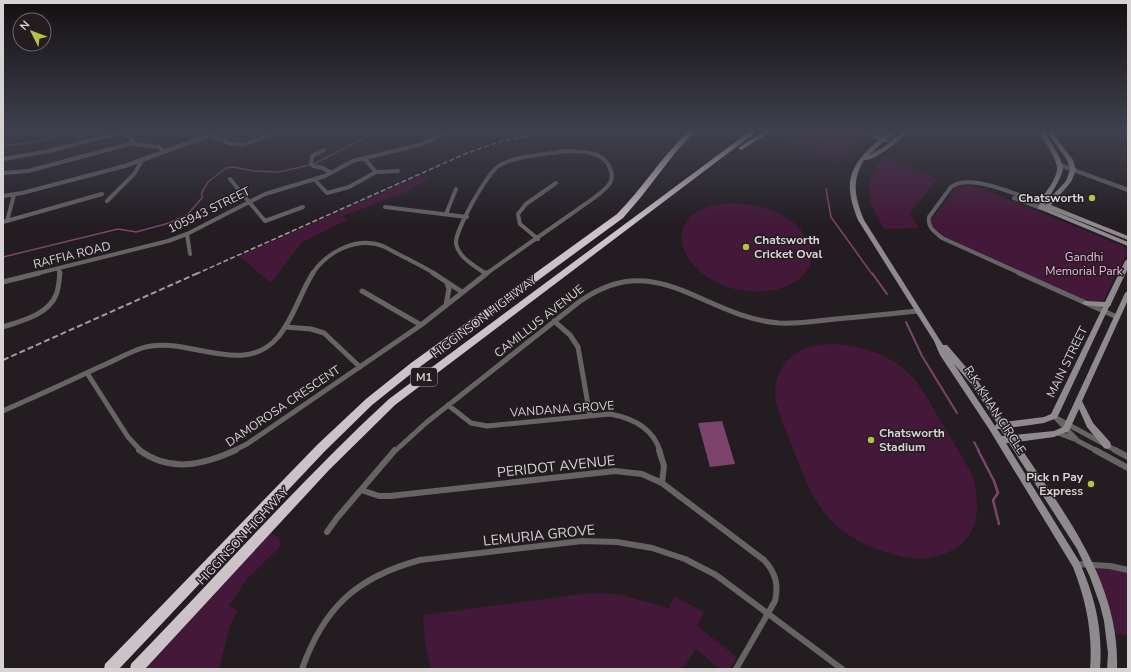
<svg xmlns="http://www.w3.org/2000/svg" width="1131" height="672" viewBox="0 0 1131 672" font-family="'Nunito Sans',sans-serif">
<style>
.green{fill:#431838}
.water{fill:#7c446c}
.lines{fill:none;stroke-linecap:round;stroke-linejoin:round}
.stream-far2{stroke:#7c446c;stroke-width:1.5}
.stream-far1{stroke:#7c446c;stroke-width:2}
.stream{stroke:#7c446c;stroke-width:2.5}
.street-far2{stroke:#666365;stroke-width:4}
.street-far1{stroke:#666365;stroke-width:5}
.street{stroke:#666365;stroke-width:6}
.secondary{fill:#8f8a8d;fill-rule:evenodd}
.highway{fill:#cbc3c8;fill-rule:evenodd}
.rail-far1{stroke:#a09c9e;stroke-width:1.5;stroke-dasharray:5 2.5;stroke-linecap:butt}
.rail{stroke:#a09c9e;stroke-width:2;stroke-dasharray:6 3;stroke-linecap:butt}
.poi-dot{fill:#b7c148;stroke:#231d21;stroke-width:1.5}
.labels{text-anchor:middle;stroke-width:3;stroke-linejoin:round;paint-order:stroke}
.shield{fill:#231d21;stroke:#a19c9f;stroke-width:1}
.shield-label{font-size:11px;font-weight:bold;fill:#d7d3d5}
.poi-label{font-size:12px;font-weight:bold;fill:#d7d3d5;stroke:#231d21;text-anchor:end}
.street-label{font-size:12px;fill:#d7d3d5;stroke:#231d21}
.park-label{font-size:12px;fill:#f8b3e2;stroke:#231d21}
.near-street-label{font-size:14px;fill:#d7d3d5;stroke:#231d21}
</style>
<rect width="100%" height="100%" fill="#231d21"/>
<path class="green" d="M799 132H829L807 151 787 142Z
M832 132H852L864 136 835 164 808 152Z
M885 157 938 179 910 213 919 228 884 229C868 202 859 182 885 157Z
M420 176 428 181 411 189 406 195 396 196 343 216 347 220 302 242 271 283 239 256Z
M964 185 979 187 1123 246 1127 253 1102 304H1094L944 237 937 232 930 222 956 187Z
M733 203C761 204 795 214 808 241 812 249 813 259 809 267 803 279 790 286 778 289 695 309 633 209 733 203Z
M835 344C861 346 886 353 906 371 922 385 932 407 943 425 952 441 964 458 972 475 975 480 975 486 976 491 980 514 975 538 953 550 941 556 925 560 912 558 886 555 858 544 838 527 814 506 804 477 793 449 788 434 780 418 776 403 771 380 784 356 806 348 815 345 825 344 835 344Z
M267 531 279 538 281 546 247 579 229 606 238 610 230 625 219 669H137Z
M1089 564 1128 569V636L1112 632Z
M602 593 622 595 669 608 674 596 704 612 697 626 737 657 729 669H720L696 649 686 664 680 669H431L425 643 423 615 583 594Z"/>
<path class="water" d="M722 421 735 464 710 467 698 423Z"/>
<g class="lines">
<path class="stream-far2" d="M3 146 35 142 77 132
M314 164 364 138 387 132
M826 189 831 217 872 274
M3 257 118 229 136 232 169 223 187 215 202 198V192L208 182 226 168 233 167 254 171 279 172 310 165"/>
<path class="stream-far1" d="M872 273 887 294
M906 322 922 356 957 413
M974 442 979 451"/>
<path class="stream" d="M978 450 994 481 998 493 993 500 999 524"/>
<path class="street-far2" d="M126 132 135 144 159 147 165 152
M210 136 229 143 243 145 277 132
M324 150 312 156 311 164 313 166 323 168 331 173
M565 151C582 151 606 151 611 171 612 175 612 180 610 183 604 193 583 205 574 212 544 233 515 253 486 274 475 266 459 258 456 244 454 232 488 171 500 165 519 155 544 155 565 151Z
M3 159 49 151 123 132
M1060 165 1128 190
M376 172 398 171
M3 173 28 171 133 143
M230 179 265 221 303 207
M315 180 327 193 349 187 376 172 364 158
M3 196 22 193 125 166 218 132
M1014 198 1041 208
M107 201 134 174 143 159
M385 207 467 217
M446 214 456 189
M7 221 14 195
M3 222 102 194
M187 234 190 254
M538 239 520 224 518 214 526 204 556 183
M35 274 168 241 187 234 265 194 325 176 353 161 422 144 450 132
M59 274 60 268
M312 274C327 252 356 236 383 246 391 250 399 255 408 259 417 264 426 268 435 274
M1022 274 942 238C935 232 927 227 929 217L951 187C970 172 1022 197 1043 204"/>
<path class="street-far1" d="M433 273 462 292
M485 273 486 274
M1019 273 1117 317
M486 274 487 273
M3 282 39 273
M362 291 421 325
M446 305 449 289 447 283
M554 321 570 335 578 347 590 416
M3 327C21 321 48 315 56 295 59 288 59 280 60 273
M285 327 311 329 324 333 360 367
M87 373 128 437 141 451
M448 405 471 423 487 426 610 414C632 418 653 428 660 451
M3 411C34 397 66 383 97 368 112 362 127 353 142 348 185 334 243 379 278 337 294 318 300 293 313 273
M1054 416 1078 441 1097 451
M1058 419 1117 451
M1058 433 1074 439
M233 451 247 444 421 325 486 274
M395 451 427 422 579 302C656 246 702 317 779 323 798 324 817 321 836 319 864 316 891 314 918 311"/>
<path class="street" d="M139 450C171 473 203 465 236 450
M659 450 664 466 662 483
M1095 450 1128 468
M1115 450 1128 457
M361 490 379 496H390L615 471 642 474 662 483 764 560C775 572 779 584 775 601L736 669
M327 532 337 518 395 450
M1076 564 1110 566 1128 570
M302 669C324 607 357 577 420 560L582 541 617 542 652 548 685 559 716 575 842 669"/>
<path class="secondary" d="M859 132H866L882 138 890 132H896L886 139 889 141 888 142H883L868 156 884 147 902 132H908C900 140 875 161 864 160 851 182 855 197 864 220L943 345H947L978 381 1004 422 1044 417 1051 414 1103 307 1085 305 1082 303 1085 301 1105 302 1125 261 1128 259V268L1111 304V305L1109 307 1057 418 1044 423 1008 428 1013 435 1054 431 1063 427 1125 293 1128 291V300L1082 401 1093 423 1110 442 1111 445 1110 448 1107 449 1104 448 1087 427 1079 409 1069 431 1054 437 1017 442C1063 512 1120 581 1117 669H1107L1108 653 1104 621 1100 605 1090 577 1077 549 1009 443H1006L1079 561C1095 597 1103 629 1100 669H1090C1093 633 1086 600 1073 567L989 429 940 355 934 341 858 220C843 183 848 166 879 140ZM954 364 972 385 997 423 995 426ZM997 429H1000L1005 436H1002Z
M1040 132H1045C1049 141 1063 159 1063 169 1062 178 1049 196 1045 206L1050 198 1066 181 1070 170 1067 160 1047 132H1052L1073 160 1076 170 1071 182 1051 205 1128 236V240L1049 209 1128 242V246L1039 209 1038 208 1041 200 1032 201 1019 198 1018 197 1021 195 1032 197 1043 196C1048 189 1057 178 1057 168 1057 158 1044 142 1040 132Z"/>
<path class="highway" d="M688 132H694L675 153 641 197 623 218 417 369 372 405 325 451 119 669H104L105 664 317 445 366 399 411 363 617 214C643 188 661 157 688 132Z
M749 132H756L395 405 329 470 145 669H130L131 664C217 576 298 483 389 399Z
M763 132H770L743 149 741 150 738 148Z"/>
<path class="rail-far1" d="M196 274 467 153 502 141 549 132"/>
<path class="rail" d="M3 360 198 273"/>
</g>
<linearGradient id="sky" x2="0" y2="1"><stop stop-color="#131012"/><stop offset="0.58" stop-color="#3f404e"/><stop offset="1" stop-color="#3f404e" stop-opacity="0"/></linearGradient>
<rect width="1131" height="226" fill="url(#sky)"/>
<g class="poi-dot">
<circle cx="1092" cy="198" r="4"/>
<circle cx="746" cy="247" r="4"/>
<circle cx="871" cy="440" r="4"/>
<circle cx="1091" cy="484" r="4"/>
</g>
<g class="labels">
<rect class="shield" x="411" y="368" width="26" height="18" rx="3"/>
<g class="shield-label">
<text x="424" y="381">M1</text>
</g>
<g class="poi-label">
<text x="1084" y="202">Chatsworth</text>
<text x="754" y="244" text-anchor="start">Chatsworth<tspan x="754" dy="14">Cricket Oval</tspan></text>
<text x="879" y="437" text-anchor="start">Chatsworth<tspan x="879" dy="14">Stadium</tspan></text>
<text x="1083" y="481">Pick n Pay<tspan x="1083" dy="14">Express</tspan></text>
</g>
<g class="street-label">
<text transform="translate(209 210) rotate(-26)" y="4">105943 STREET</text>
<text transform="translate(72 255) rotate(-14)" y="4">RAFFIA ROAD</text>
<text transform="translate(484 317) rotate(-37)" y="4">HIGGINSON HIGHWAY</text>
<text transform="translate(539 321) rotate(-38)" y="4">CAMILLUS AVENUE</text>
<text transform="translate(1067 362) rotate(-64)" y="4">MAIN STREET</text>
<text transform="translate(283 406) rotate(-34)" y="4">DAMOROSA CRESCENT</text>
<text transform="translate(562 409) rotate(-4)" y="4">VANDANA GROVE</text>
<text transform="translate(995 410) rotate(57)" y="4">R.K. KHAN CIRCLE</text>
<text transform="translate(243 536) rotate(-47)" y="4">HIGGINSON HIGHWAY</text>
</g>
<g class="park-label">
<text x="1084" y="261">Gandhi<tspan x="1084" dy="14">Memorial Park</tspan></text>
</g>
<g class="near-street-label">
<text transform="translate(556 466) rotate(-6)" y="5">PERIDOT AVENUE</text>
<text transform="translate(539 535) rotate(-6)" y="5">LEMURIA GROVE</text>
</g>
</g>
<rect width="1131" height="672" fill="none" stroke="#d7d3d5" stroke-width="8"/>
<g transform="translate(32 32) rotate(312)"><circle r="19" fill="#231d21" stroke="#6b6669"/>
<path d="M0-3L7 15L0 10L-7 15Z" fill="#b7c148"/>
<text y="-6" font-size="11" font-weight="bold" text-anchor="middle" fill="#d7d3d5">N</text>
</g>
</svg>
